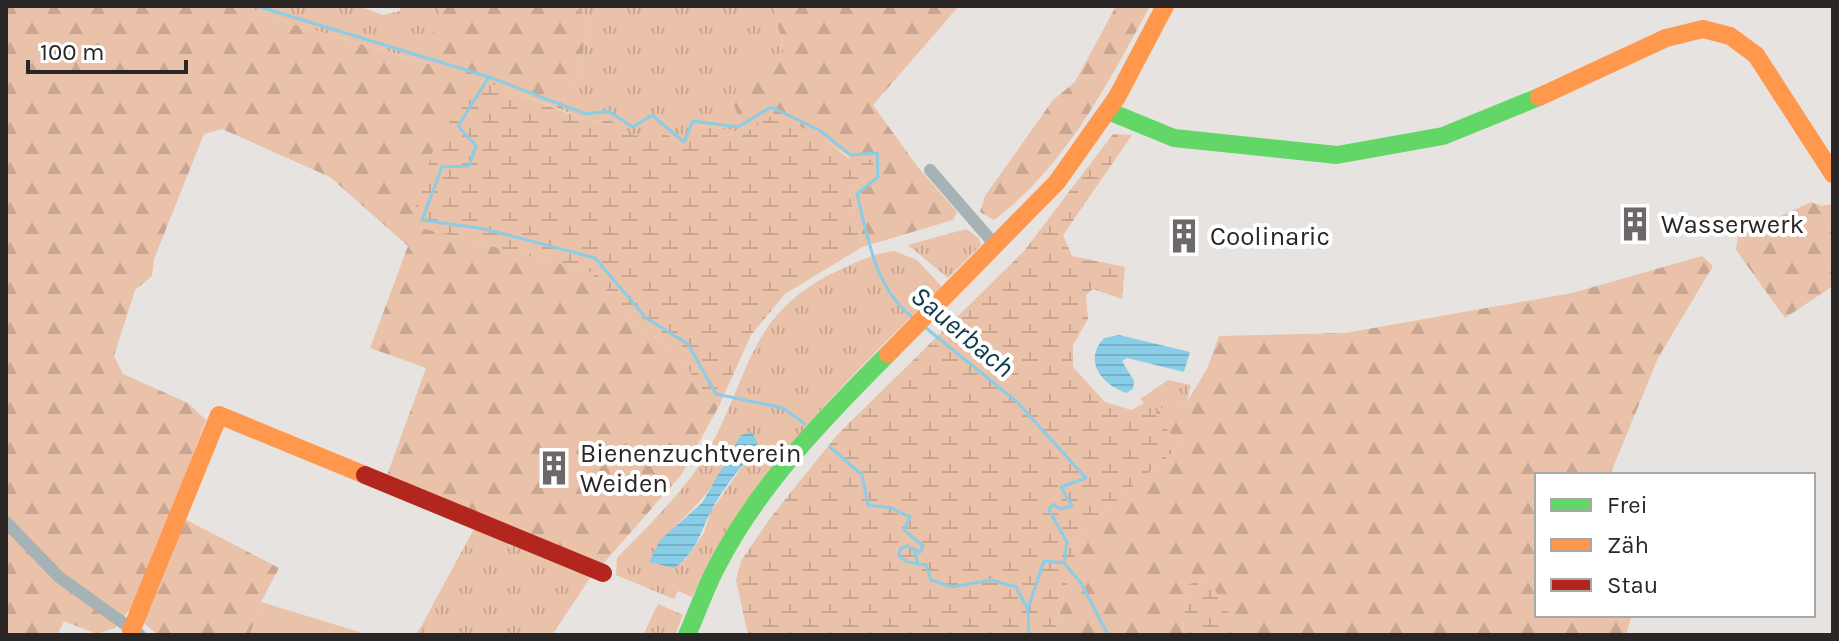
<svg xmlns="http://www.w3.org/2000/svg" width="1839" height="641" viewBox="0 0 1839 641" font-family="Karla,sans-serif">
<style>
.grass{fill:url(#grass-tufts);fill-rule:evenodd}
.forest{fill:url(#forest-firs)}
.wetland{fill:url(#wetland-marsh)}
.green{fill:#eac1a9}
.water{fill:url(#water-rules)}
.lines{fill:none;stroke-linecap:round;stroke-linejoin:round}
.stream{stroke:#89cde7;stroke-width:3}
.street{stroke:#a6b2b6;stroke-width:12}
.fast{stroke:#63d668;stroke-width:18}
.slow{stroke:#ff974d;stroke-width:18}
.jam{stroke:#b3261e;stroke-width:18}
.labels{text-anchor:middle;stroke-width:8;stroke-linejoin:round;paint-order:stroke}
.poi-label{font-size:26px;fill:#292625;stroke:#fff;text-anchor:start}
.water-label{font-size:28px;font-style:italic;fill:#0e3b4b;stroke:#fff}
</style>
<defs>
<pattern id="grass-tufts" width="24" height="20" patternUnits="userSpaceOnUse" patternTransform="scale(2)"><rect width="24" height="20" fill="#eac1a9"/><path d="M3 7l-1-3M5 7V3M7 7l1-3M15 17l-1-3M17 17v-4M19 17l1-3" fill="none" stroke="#c9a691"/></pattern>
<pattern id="forest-firs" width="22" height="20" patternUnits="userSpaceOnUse" patternTransform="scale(2)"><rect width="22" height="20" fill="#eac1a9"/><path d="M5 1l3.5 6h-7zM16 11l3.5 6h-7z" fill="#c9a691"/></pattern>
<pattern id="wetland-marsh" width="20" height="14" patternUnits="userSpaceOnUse" patternTransform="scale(2)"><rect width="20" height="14" fill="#eac1a9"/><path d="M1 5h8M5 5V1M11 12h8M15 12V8" fill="none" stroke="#c9a691"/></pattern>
<pattern id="water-rules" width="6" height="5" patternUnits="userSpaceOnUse" patternTransform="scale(2)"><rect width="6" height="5" fill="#89cde7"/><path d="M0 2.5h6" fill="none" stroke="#76b0c6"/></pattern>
</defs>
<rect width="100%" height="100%" fill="#e7e3e1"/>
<path class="grass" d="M245 6H358L383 15 400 11 401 6H442L433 65 269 17Z
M574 6H773L784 52 732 101 745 133 699 125 685 149 636 137 610 120 588 121 560 109 581 70 587 18Z
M966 229 979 238 981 245 948 278 908 245Z
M894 251 917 260 942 287C843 382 753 472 692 597L678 591 674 599 616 575 617 558C649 524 685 492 708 451 750 377 747 317 831 274 852 264 871 254 894 251ZM758 444 711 511 704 533 685 560 649 562C668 521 708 509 727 456Z
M1168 380 1191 385 1187 402 1166 405 1155 414 1140 399Z
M476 525 594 572 552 635H403L417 634Z
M658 604 683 615 675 635H643Z"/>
<path class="forest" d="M6 6H245L269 17 432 65 429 46 442 6H574L587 18 581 70 560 109 481 80 410 225 589 271 639 327 680 355 707 400 720 404 681 475 602 565 386 478 426 368 370 348 408 246 330 177 222 129 204 134 154 259 152 276 135 290 114 356 123 374 188 403 206 420 171 512 279 568 261 602 250 635H158L129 610 115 628 97 634 64 621 57 635H6Z
M773 6H959L873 105 917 166 957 212 953 220 862 247 849 192 873 174 820 136 745 133 732 101 747 62 784 52Z
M1116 6H1150C1108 83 1066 166 994 220L980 212 985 196 1053 100 1075 82Z
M1811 202 1822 206 1833 204V286L1785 318 1736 250 1738 236Z
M1702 256 1713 266 1658 358 1610 475H1537V615H1632L1626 635H1243L1206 576 1186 587 1183 635H1054L1081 531 1180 446 1155 414 1165 405 1187 402 1207 369 1219 336 1345 333 1572 293Z"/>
<path class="wetland" d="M482 80 588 121 610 120 636 136 655 124 684 149 698 125 745 133 775 114 820 136 848 158 873 160V174L849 192 862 247 785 294 751 335 720 404 707 400 680 355 639 327 589 271 410 225 437 138Z
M1113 134 1132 135 1063 235 1072 256 1125 267 1122 299 1093 289 1086 295 1088 319 1073 345V367L1105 402 1131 410 1146 402 1180 446 1081 531 1054 635H748L736 580 741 561 771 517 837 435 1024 251Z
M1206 576 1243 635H1183L1186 586Z"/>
<path class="green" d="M261 602 369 635H250Z"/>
<path class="water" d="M1119 335 1190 352 1184 372 1127 358 1122 361 1134 381 1133 389 1126 393C1101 384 1083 361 1104 338Z
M752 432 758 444C743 466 723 487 711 511 700 533 696 553 674 568L649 562 660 540 702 503 741 435Z"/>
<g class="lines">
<path class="stream" d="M257 6 489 77 586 114 608 111 633 127 652 115 684 142 693 121 738 127 771 107 819 130 851 155 877 153 878 177 857 194C868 239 875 288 913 318
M489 77 458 126 476 146 469 166 442 167 422 220 485 229 595 258 646 318 688 344 716 394 783 408 805 424
M926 328 1016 401 1086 478 1061 487 1072 506 1060 509 1053 504 1049 510 1067 542 1064 563 1044 561 1028 608 1029 635
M830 447 862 475 868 505 891 508 910 517 904 530 923 546 920 552 907 546 900 549 899 556 907 562 926 565 931 580 952 587 991 580 1016 587 1027 608
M914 549 918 564
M1064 563 1081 583 1108 635"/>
<path class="street" d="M930 170 996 246
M6 522 59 577 140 635"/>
<path class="fast" d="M1108 111 1174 138 1337 155 1443 136 1539 97
M687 635C697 613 705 589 716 568 758 486 824 418 888 354"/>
<path class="slow" d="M1539 97 1666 38 1703 29 1730 36 1756 55 1833 174
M888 354 1057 182 1117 97 1165 6
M131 631 219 415 365 475"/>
<path class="jam" d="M365 475 603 573"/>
</g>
<defs>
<g id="building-bare" transform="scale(2.76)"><path d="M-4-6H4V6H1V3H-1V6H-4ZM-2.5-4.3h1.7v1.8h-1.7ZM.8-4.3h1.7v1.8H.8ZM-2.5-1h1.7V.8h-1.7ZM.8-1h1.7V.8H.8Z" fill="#6c6867" stroke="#fff" stroke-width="2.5" paint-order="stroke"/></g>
</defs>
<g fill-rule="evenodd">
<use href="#building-bare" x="1635" y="224"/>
<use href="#building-bare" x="1184" y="236"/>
<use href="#building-bare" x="554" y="468"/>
</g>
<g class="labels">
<g class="poi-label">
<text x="1661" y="233">Wasserwerk</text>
<text x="1210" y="245">Coolinaric</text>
<text x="580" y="462">Bienenzuchtverein<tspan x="580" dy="30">Weiden</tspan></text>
</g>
<g class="water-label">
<text transform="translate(963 331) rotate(40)" y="10">Sauerbach</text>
</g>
</g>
<rect width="1839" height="641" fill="none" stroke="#292625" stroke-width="16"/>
<rect x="1535" y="473" width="280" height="144" fill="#ffffff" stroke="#a9a8a8" stroke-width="2"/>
<rect x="1551" y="499" width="40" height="12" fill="#63d668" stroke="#a9a8a8" stroke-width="2"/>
<text x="1607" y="513" font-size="24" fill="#292625">Frei</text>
<rect x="1551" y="539" width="40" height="12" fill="#ff974d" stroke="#a9a8a8" stroke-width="2"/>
<text x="1607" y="553" font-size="24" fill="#292625">Zäh</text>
<rect x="1551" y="579" width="40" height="12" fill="#b3261e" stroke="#a9a8a8" stroke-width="2"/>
<text x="1607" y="593" font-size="24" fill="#292625">Stau</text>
<path d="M28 60v12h158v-12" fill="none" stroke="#292625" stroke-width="4"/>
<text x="40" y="60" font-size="24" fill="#292625" stroke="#ffffff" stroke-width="6" paint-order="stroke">100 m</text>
</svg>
